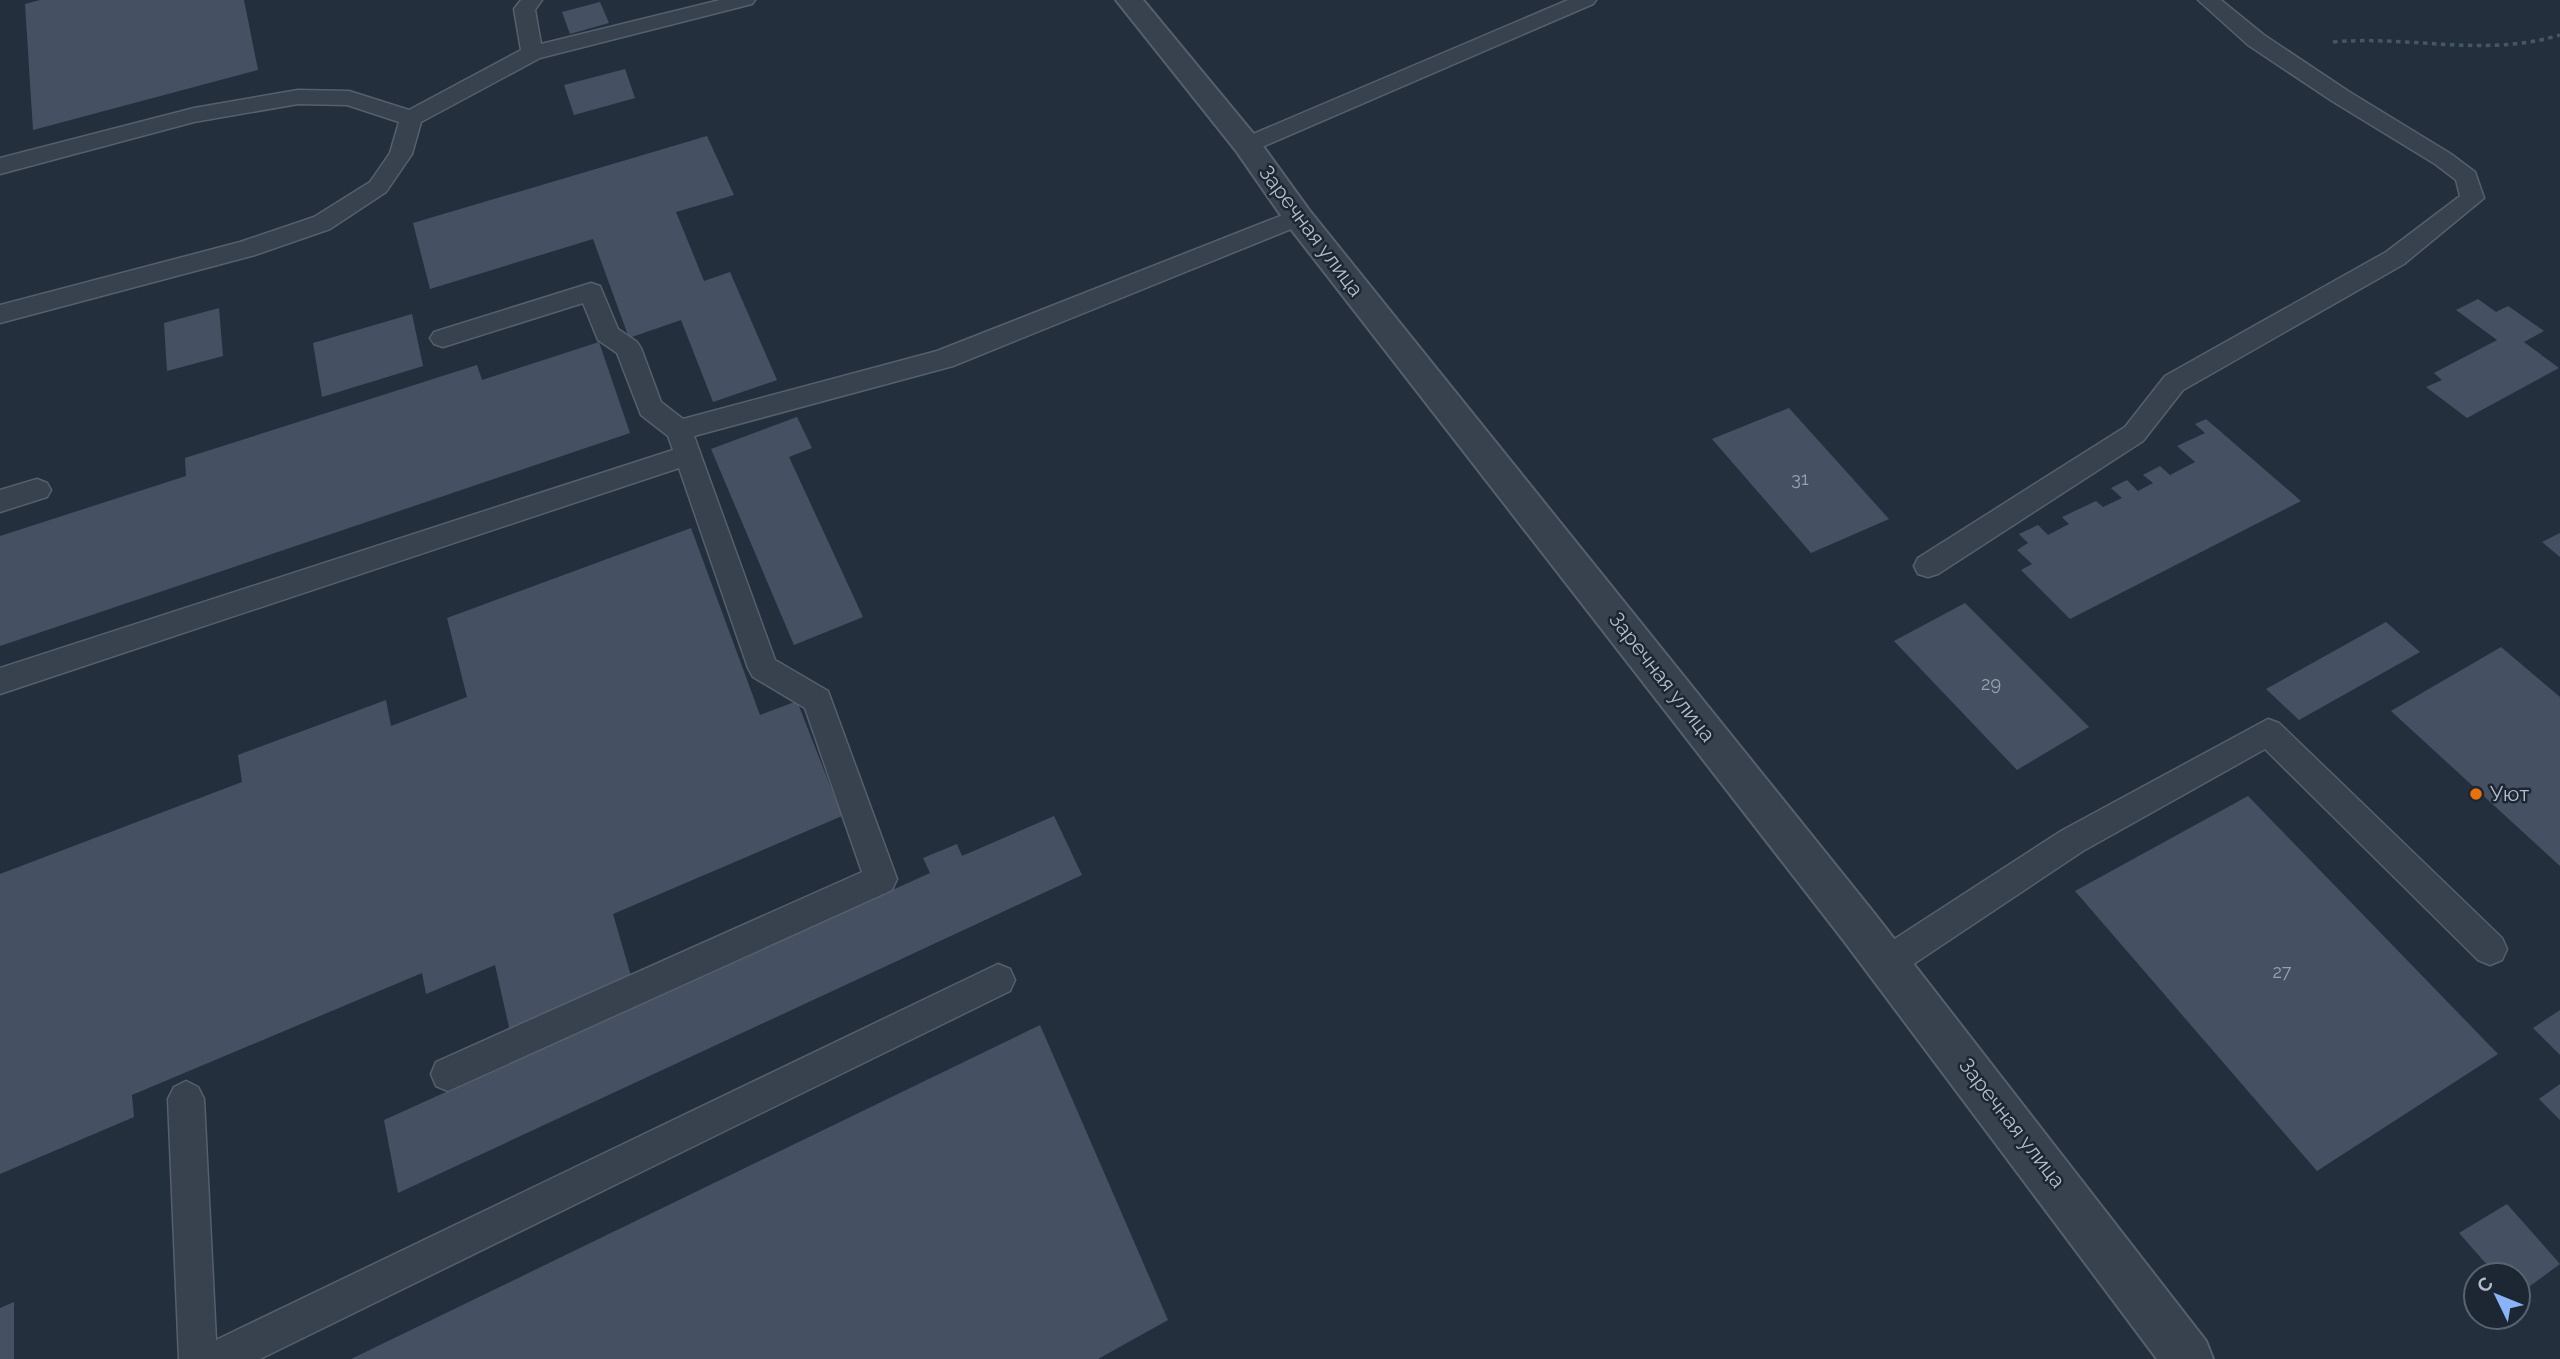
<svg xmlns="http://www.w3.org/2000/svg" width="2560" height="1359" viewBox="0 0 2560 1359" font-family="Raleway,sans-serif">
<style>
.building{fill:#455162}
.lines{fill:none;stroke-linecap:round;stroke-linejoin:round}
.service-casing{stroke:#565f6c;stroke-width:3}
.tertiary-casing{stroke:#565f6c;stroke-width:4}
.path{stroke:#44595c;stroke-width:3.5;stroke-dasharray:4.5 4.5;stroke-linecap:butt}
.service{fill:#38414e;fill-rule:evenodd}
.tertiary{fill:#38414e;fill-rule:evenodd}
.food-dot{fill:#e8710a;stroke:#1d2633;stroke-width:2.5}
.labels{text-anchor:middle;stroke-width:5;stroke-linejoin:round;paint-order:stroke}
.number-label{font-size:18px;fill:#98a1af}
.street-label{font-size:21px;fill:#b4bcc9;stroke:#1d2633}
.poi-label{font-size:21px;fill:#b4bcc9;stroke:#1d2633;text-anchor:start}
</style>
<rect width="100%" height="100%" fill="#242f3e"/>
<path class="building" d="M40 0H244L258 70 33 130 25 4Z
M600 2 609 23 570 34 562 12Z
M625 69 635 98 574 115 564 85Z
M707 136 734 195 676 212 704 281 730 272 777 380 713 402 681 320 629 338 593 239 430 289 413 223Z
M2478 299 2496 312 2508 306 2544 331 2524 342 2559 368 2467 418 2426 387 2442 380 2434 373 2497 340 2456 310Z
M219 308 223 356 167 371 164 323Z
M412 314 423 366 322 397 313 343Z
M599 342 630 433 0 646V536L186 476 185 458 477 365 482 380Z
M1789 408 1889 519 1811 553 1712 439Z
M797 417 812 448 789 457 863 617 794 645 711 449Z
M2206 419 2301 501 2070 619 2021 570 2032 564 2017 550 2028 543 2019 534 2038 525 2048 535 2069 524 2062 517 2096 501 2103 507 2122 498 2111 488 2127 480 2138 491 2153 483 2143 475 2160 466 2170 475 2195 462 2177 446 2205 433 2195 424Z
M691 528 760 715 797 701 842 816 613 914 633 983 511 1036 495 965 426 994 422 973 132 1095 134 1117 0 1174V874L242 782 238 755 386 700 391 726 467 697 447 618Z
M2560 533V557L2542 542Z
M1965 603 2089 727 2017 770 1894 641Z
M2386 622 2420 652 2299 720 2266 689Z
M2501 647 2560 697V866L2391 711Z
M2248 796 2498 1054 2317 1171 2075 891Z
M1054 816 1082 875 398 1193 384 1120 930 873 923 858 957 844 962 856Z
M2560 1010V1055L2533 1028Z
M1040 1025 1168 1320 1098 1359H351Z
M2560 1084V1120L2539 1099Z
M2507 1204 2560 1264 2518 1295V1275H2496L2459 1233Z
M14 1302V1359H0V1308Z"/>
<g class="lines">
<g class="service-casing">
<path id="service" d="M521 0H542L535 10 541 44 720 0H755L752 4 540 58 421 122 412 154 386 192 330 229 255 255 0 323V305L240 242 314 217 370 182 390 153 399 122 347 105 298 104 194 122 0 174V158L194 108 298 90 349 91 409 110 521 50 514 9Z
M1568 0H1596L1593 4 1255 150 1247 152 1239 150 1236 145 1239 140Z
M2198 0H2221L2264 35 2348 91 2451 154 2475 172 2484 198 2404 264 2183 390 2143 441 1938 574 1928 577 1918 574 1914 566 1918 558 2125 427 2165 376 2386 252 2460 196 2456 180 2435 164 2332 101 2248 45Z
M1298 209 1306 211 1310 217 1306 223 953 366 694 436 775 660 828 691 897 879 892 890 448 1091 436 1086 431 1074 436 1062 862 872 805 708 753 677 748 668 679 468 0 694V668L673 450 668 436 641 415 617 353 598 340 583 303 443 347 434 344 430 338 434 332 591 283 600 286 618 329 637 342 641 348 661 402 683 419 937 351Z
M37 479 47 483 51 490 47 497 0 512V490Z
M2268 719 2279 723 2502 938 2507 949 2502 960 2490 965 2478 960 2265 749 2083 851 1900 973 1888 978 1876 973 1871 962 1876 951 2061 831Z
M998 964 1010 969 1015 980 1010 991 260 1359H179L168 1099 174 1087 186 1081 198 1087 204 1099 216 1340Z"/>
</g>
<g class="tertiary-casing">
<path id="tertiary" d="M1116 0H1143L1257 138 1309 210 1874 913 2206 1341 2213 1359H2157L1844 941 1287 224 1237 152Z"/>
</g>
<path class="path" d="M2333 42C2411 35 2483 58 2560 35"/>
<use href="#service" class="service"/>
<use href="#tertiary" class="tertiary"/>
</g>
<circle class="food-dot" cx="2476" cy="794" r="7"/>
<g class="labels">
<g class="number-label">
<text x="1800" y="485">31</text>
<text x="1991" y="690">29</text>
<text x="2282" y="978">27</text>
</g>
<g class="street-label">
<text transform="translate(1311 231) rotate(53)" y="7">Заречная улица</text>
<text transform="translate(1662 677) rotate(52)" y="7">Заречная улица</text>
<text transform="translate(2012 1123) rotate(52)" y="7">Заречная улица</text>
</g>
<g class="poi-label">
<text x="2490" y="801">Уют</text>
</g>
</g>
<g transform="translate(2497 1296) rotate(313)"><circle r="33" fill="#1d2633" stroke="#59626f" stroke-width="2"/>
<path d="M0-5L12 26L0 18L-12 26Z" fill="#8ab4f8"/>
<text y="-10" font-size="19" font-weight="bold" text-anchor="middle" fill="#b4bcc9">С</text>
</g>
</svg>
